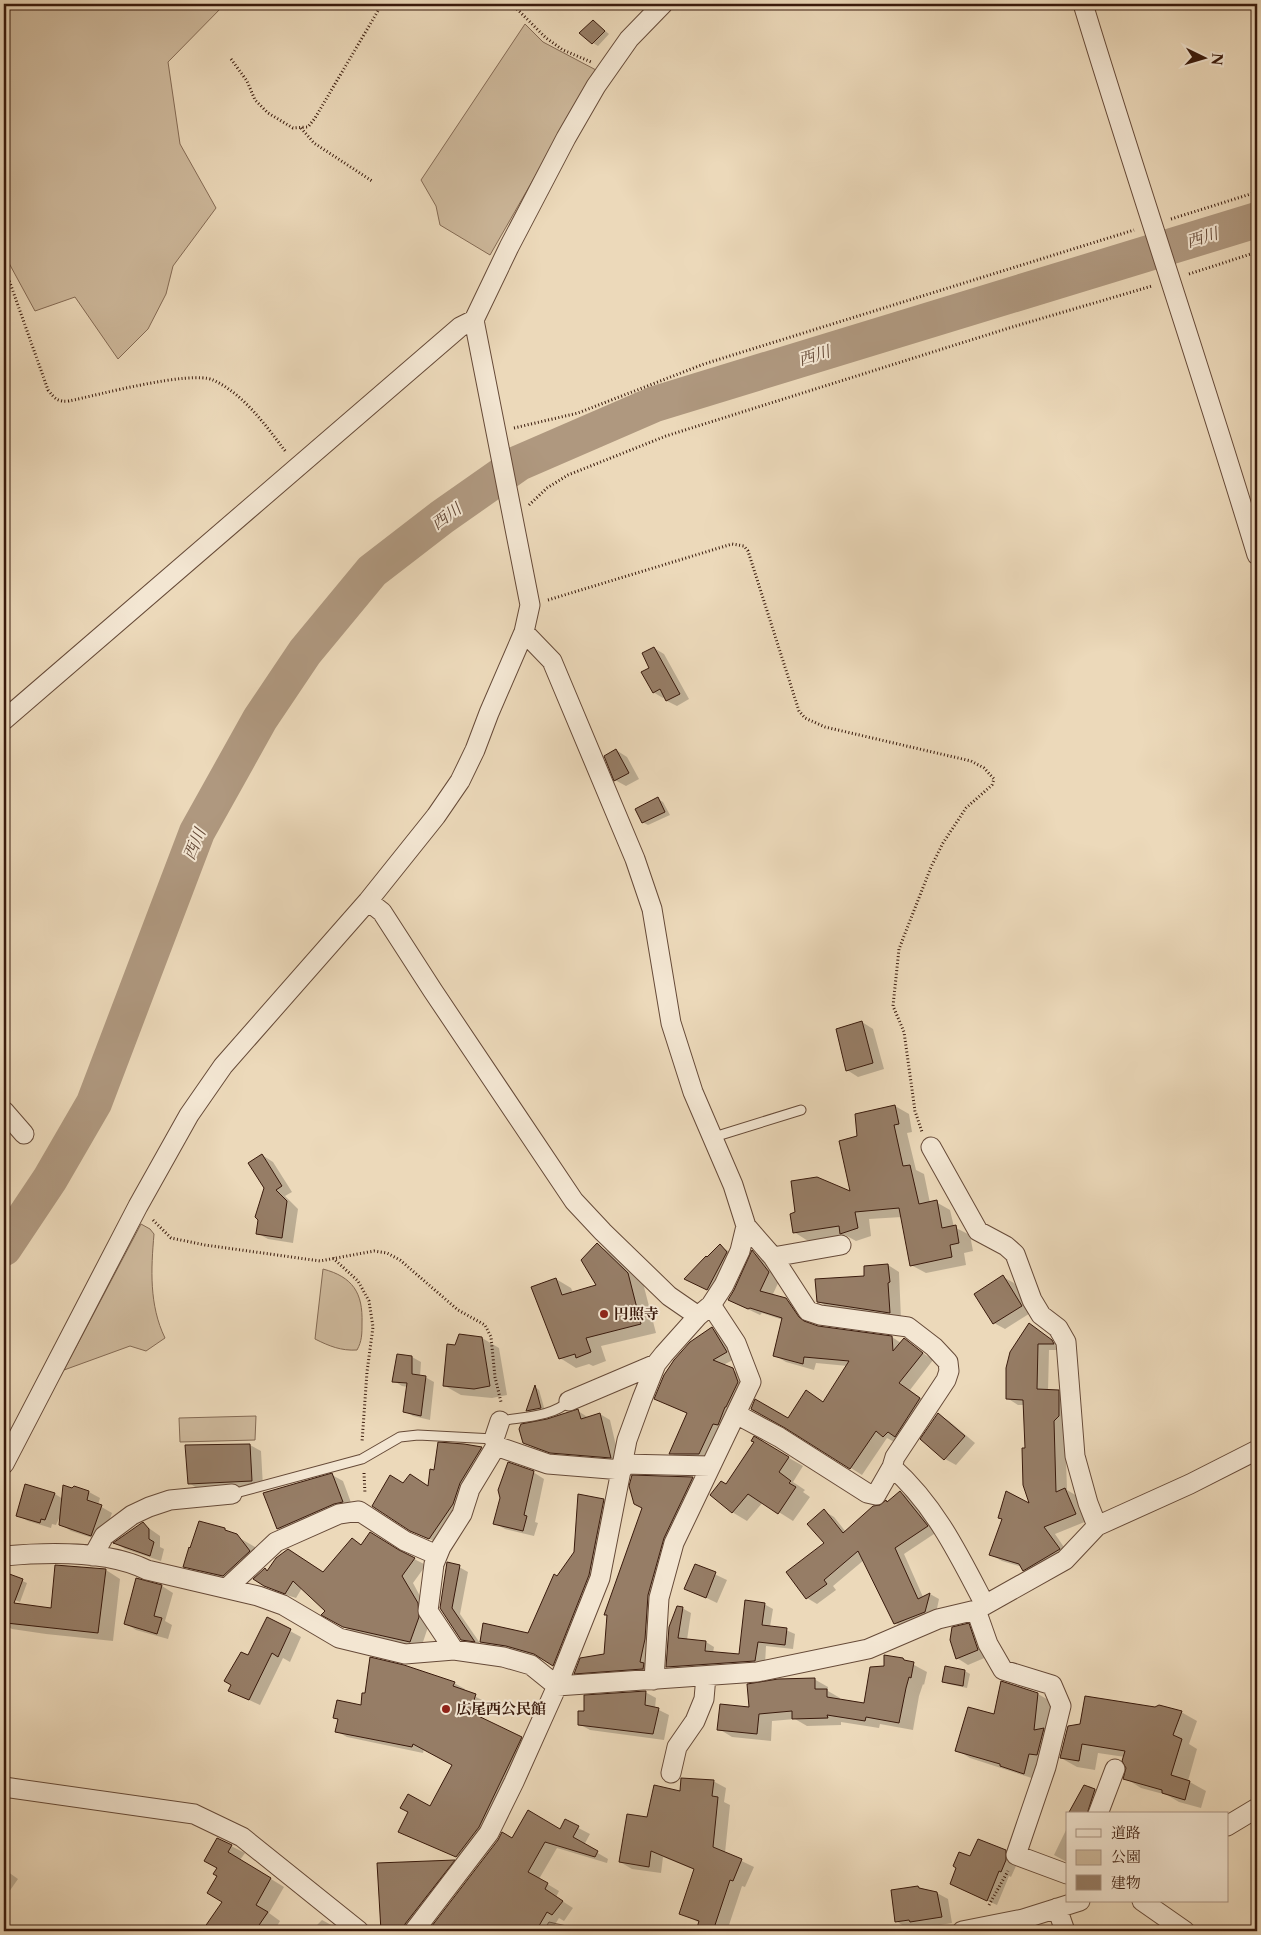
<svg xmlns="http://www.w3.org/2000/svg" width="1261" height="1935" viewBox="0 0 1261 1935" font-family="'Libre Caslon Text','Noto Serif JP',serif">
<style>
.green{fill:#ceb99c;stroke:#846a54}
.shadow{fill:#0003}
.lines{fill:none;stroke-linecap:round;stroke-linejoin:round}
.river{stroke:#af987f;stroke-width:36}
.building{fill:#967d66;stroke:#391a0c}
.lane-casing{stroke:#664a38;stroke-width:11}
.street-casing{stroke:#664a38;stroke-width:21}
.path{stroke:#391a0c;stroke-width:3;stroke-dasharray:1 2.5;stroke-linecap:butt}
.lane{stroke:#f3e6d2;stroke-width:9}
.street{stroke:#f3e6d2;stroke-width:19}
.poi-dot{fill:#8f2418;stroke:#f3e6d2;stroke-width:2}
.labels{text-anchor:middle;stroke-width:4;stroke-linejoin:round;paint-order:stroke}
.poi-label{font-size:15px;font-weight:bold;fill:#391a0c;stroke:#f3e6d2;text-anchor:start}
.water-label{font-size:16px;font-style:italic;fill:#624634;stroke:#f3e6d2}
</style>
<rect width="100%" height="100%" fill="#ecd9ba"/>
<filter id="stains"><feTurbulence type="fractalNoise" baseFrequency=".004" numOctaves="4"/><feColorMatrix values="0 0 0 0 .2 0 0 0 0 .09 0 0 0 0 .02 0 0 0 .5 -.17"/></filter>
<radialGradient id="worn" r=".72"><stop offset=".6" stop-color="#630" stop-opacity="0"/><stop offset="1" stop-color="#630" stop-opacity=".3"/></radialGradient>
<path class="green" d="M4 4H225L168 62 180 144 216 208 173 266 166 294 148 329 118 359 75 297 35 311 4 254Z
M525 24 543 42 596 70 490 255 440 225 436 206 421 180Z
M141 1224 150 1229 154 1234C151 1269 149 1305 165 1338L146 1351 130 1346 64 1370Z
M323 1269C353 1277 363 1293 362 1323 362 1334 362 1341 357 1350 341 1351 329 1346 315 1339Z
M256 1416 255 1440 180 1442 179 1418Z
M549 1922 589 1931H543Z"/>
<path class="shadow" d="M593 21 609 34 598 46 593 43Z
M654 648 664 654 689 699 677 706 667 701 665 697 663 698 653 692 651 668Z
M616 750 627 757 639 779 626 786 615 780Z
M658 799 663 802 670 815 648 825 642 822Z
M862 1022 873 1029 884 1069 858 1077 847 1070Z
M895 1106 909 1114 912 1132 907 1133 916 1170 924 1174 930 1203 936 1202 950 1210 954 1227 970 1235 973 1251 964 1253 966 1265 926 1273 911 1265 902 1217 869 1219 871 1236 856 1241 845 1235 808 1241 794 1232 852 1193 859 1137Z
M262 1155 273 1162 292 1192 285 1196 298 1209 293 1243 268 1239 257 1233 265 1188Z
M597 1245 613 1254 643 1283 656 1333 601 1346 606 1361 593 1366 589 1364 576 1368 560 1358 556 1279 571 1288 573 1293 598 1286Z
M720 1246 730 1252 717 1295 686 1279Z
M752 1252 763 1258 780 1279 772 1296 786 1300 798 1307 810 1325 818 1327 892 1337 901 1343 904 1340 933 1360 910 1390 931 1406 896 1443 887 1438 862 1475 791 1430 788 1419 818 1398 824 1403 848 1366 816 1363 814 1370 786 1362 774 1355 783 1320 762 1313 760 1315 729 1300Z
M888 1265 899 1272 901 1319 829 1308 818 1301Z
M1003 1277 1014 1283 1032 1312 1005 1329 994 1323Z
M1029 1325 1064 1350H1049L1048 1391H1058L1070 1398 1065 1427 1067 1490 1077 1496 1087 1521 1055 1534 1070 1556 1035 1576 1022 1567 1002 1561 991 1555 1032 1506 1026 1449 1025 1405H1018L1007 1398Z
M712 1329 723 1335 737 1358 723 1365 743 1376 709 1460 681 1459 671 1453 688 1414 666 1404Z
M482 1338 499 1348 507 1395 492 1398 461 1395 445 1386 456 1346Z
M412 1357 421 1362 420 1377H425L434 1382 430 1420 413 1416 404 1411 408 1387 402 1386 394 1381Z
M535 1387 539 1390 545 1411 532 1413 527 1410Z
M578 1411 589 1418 600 1414 610 1420 620 1463 561 1458 534 1448 524 1442 547 1421Z
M938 1414 949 1421 975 1443 956 1465 945 1459 922 1439Z
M754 1438 803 1466 793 1482 805 1490 803 1492 810 1497 793 1521 763 1502 747 1521 732 1512 726 1485 755 1442Z
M250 1445 261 1451 263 1487 200 1490 189 1483Z
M464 1445 482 1448 492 1454 440 1544 411 1530 404 1485 429 1487Z
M533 1472 544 1479 535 1522 538 1523 534 1536 505 1529 494 1523Z
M332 1475 343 1481 353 1508 289 1535 278 1528Z
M633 1477 693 1478 705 1485 676 1548 653 1670 588 1680 576 1673 605 1655 608 1616 605 1614 643 1508Z
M26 1485 55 1494 63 1499 89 1492 100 1498 98 1505 112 1513 102 1541 71 1531 60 1524 61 1514 56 1525 52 1524 51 1528 28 1521 17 1515Z
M900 1492 910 1498 937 1532 904 1554 923 1597 930 1594 939 1599 935 1618 905 1629 895 1623 864 1560 833 1586 836 1590 817 1604 807 1598 825 1544 824 1511 834 1517 846 1532 888 1503Z
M604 1500 617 1507 566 1672 546 1660 520 1653 494 1649 481 1642 529 1634Z
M143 1524 160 1536V1547L164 1549 161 1561 125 1549 115 1543Z
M224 1529 255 1547 266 1561 240 1585 201 1576 185 1566Z
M352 1539 362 1545 402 1553 426 1565 413 1583 428 1611 429 1624 421 1648 356 1633 323 1614 326 1611 302 1588 296 1598 277 1592 265 1585 268 1571 283 1553 288 1550 324 1573Z
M695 1565 727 1580 717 1603 686 1588Z
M56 1566 106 1570 120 1579 113 1641 46 1634 12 1629 4 1624 5 1603 52 1610Z
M459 1567 468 1572 460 1614 482 1646 471 1644 461 1639 441 1608Z
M6 1574 27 1583 20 1602 4 1596V1580Z
M137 1579 162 1586 173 1593 165 1621 172 1625 168 1639 136 1630 125 1623Z
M764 1604 773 1609 770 1627 786 1630 795 1634 793 1649 766 1646 765 1665 676 1671 667 1666 682 1608 691 1613 687 1640 706 1642 714 1647 713 1653 740 1655Z
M268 1619 301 1637 290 1662 283 1658 260 1705 230 1691Z
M969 1625 980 1631 989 1656 968 1665 957 1658Z
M903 1659 927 1672 924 1685 923 1684 919 1696 913 1730 880 1724 879 1728 841 1722V1725L807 1726 795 1719 772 1721 771 1741 732 1737 719 1729 751 1709 814 1679 828 1687V1691L840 1698V1700L865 1704 885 1667Z
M965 1671 970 1674 967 1688 948 1684 943 1681Z
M454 1683 465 1689 464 1691 486 1702 481 1718 532 1744 468 1862 410 1837 431 1808 454 1765 424 1749 423 1753 347 1737 336 1731 339 1720 334 1717 362 1706Z
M645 1692 656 1698 655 1708 669 1715 664 1740 590 1730 579 1724 585 1712Z
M1038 1694 1052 1702 1048 1732 1038 1780 970 1758 957 1750 995 1716Z
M1181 1712 1197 1721 1189 1744 1197 1749 1188 1781 1206 1791 1201 1808 1179 1802 1167 1795 1141 1788 1125 1778 1127 1768 1125 1757 1098 1753 1095 1770 1077 1767 1061 1758 1069 1727Z
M683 1778 713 1781 726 1788 724 1802 730 1805 725 1853 754 1867 745 1887 742 1886 727 1931H697L700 1923 680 1913 695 1870 663 1857 661 1873 632 1869 620 1862 648 1819 681 1793Z
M1089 1786 1106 1795 1099 1814H1069Z
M565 1821 590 1834 584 1845 608 1859 607 1863 557 1848 539 1879 559 1891 556 1897 573 1908 564 1921 559 1918 551 1931H430L499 1841 560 1831Z
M1067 1828V1862L1054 1855Z
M231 1846 245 1853 240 1860 284 1887 269 1913 280 1921 274 1931H204L223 1902 219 1875 215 1873Z
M1005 1851 1015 1857 1016 1866 1011 1877 1009 1876 997 1905 961 1889 970 1858Z
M454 1861 468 1869 420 1931H382L378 1864Z
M4 1869 18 1879 4 1899Z
M918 1887 937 1893 948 1899 952 1923 922 1928 918 1926 907 1928 896 1921Z
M322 1920 335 1927 340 1931H311Z"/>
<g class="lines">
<path class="river" d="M4 1248 50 1179 94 1103 197 832 260 719 305 652 372 571 442 517 519 463 655 404 1257 220"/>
</g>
<path class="building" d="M593 20 605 31 592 44 579 33Z
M654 647 680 694 666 701 660 689 653 693 641 672 649 668 642 653Z
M616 749 629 773 614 781 604 756Z
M658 797 665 812 642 823 635 809Z
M862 1021 873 1063 846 1071 836 1029Z
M895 1105 899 1124 894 1125 903 1166 910 1165 919 1204 937 1200 942 1228 956 1225 959 1243 950 1245 952 1257 910 1266 899 1208 855 1212 858 1228 840 1234 839 1226 793 1233 790 1214 795 1212 791 1181 817 1177 850 1191 839 1141 857 1136 855 1114Z
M262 1154 282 1186 276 1190 287 1201 282 1238 256 1234 258 1220 255 1217 264 1188 248 1163Z
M597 1243 628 1273 641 1324 586 1338 591 1352 576 1358 575 1354 559 1359 531 1287 556 1278 562 1295 596 1285 581 1260Z
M720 1244 727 1252 707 1290 684 1279 706 1256 707 1257Z
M752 1250 769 1272 760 1291 786 1298 799 1317 804 1321 818 1326 892 1336 893 1351 904 1338 923 1353 899 1383 920 1398 895 1437 888 1432 883 1437 876 1431 850 1469 785 1428 751 1409 755 1399 788 1418 806 1390 823 1402 849 1361 804 1357 803 1364 773 1356 782 1318 750 1308 748 1309 728 1300 734 1290Z
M888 1264 890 1282 888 1283 890 1313 817 1302 815 1279 864 1276V1266Z
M1003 1275 1022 1306 993 1324 974 1294Z
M1029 1323 1052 1340 1054 1344H1038L1037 1389 1059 1390V1416L1054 1421 1056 1492 1065 1488 1076 1514 1044 1527 1060 1549 1023 1571 1019 1564 989 1555 1002 1519 998 1518 1006 1491 1029 1503 1023 1485 1022 1448H1025L1023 1400 1006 1399V1368L1010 1352Z
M712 1327 727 1352 713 1360 733 1368 738 1382 726 1407H725L718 1425 713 1424 699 1454H669L687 1413 654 1399 664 1375 674 1360 690 1342Z
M459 1334 482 1337 490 1386 474 1389 443 1386 447 1344 455 1345Z
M397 1354 412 1356V1374L426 1376 421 1416 403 1412 407 1383 392 1382Z
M535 1385 541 1408 526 1411Z
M578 1409 581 1419 600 1413 611 1458 550 1453 523 1443 519 1429 521 1424 547 1419Z
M938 1413 965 1436 944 1460 920 1439Z
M754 1436 789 1457 779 1472 791 1481 789 1483 796 1487 778 1514 748 1494 732 1513 710 1495 721 1481 726 1484 754 1442 751 1441Z
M438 1442 464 1444 482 1447 460 1483 453 1504 429 1539 410 1531 372 1506 390 1475 403 1483 410 1474 428 1486 430 1469 434 1470Z
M250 1444 252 1481 188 1484 185 1445Z
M508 1462 534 1471 524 1515 527 1516 523 1531 493 1524 500 1498 498 1490Z
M332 1473 343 1502 334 1504 277 1529 263 1493Z
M632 1475 693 1477 664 1538 648 1595 645 1639 640 1662 644 1663 643 1669 574 1674 580 1658 604 1654 607 1615H604L642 1508 634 1504 629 1486Z
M25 1484 55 1493 45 1520 41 1519 40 1523 16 1516Z
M63 1485 72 1488 74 1486 89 1491 87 1500 102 1505 91 1536 59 1525Z
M900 1491 928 1526 895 1548 918 1599 930 1593 925 1612 894 1624 858 1551 824 1580 827 1584 806 1599 786 1572 824 1543 807 1524 824 1509 843 1533 873 1506 880 1505 886 1500 887 1502Z
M578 1494 604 1499 589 1575 553 1666 534 1654 506 1646 480 1642 483 1623 528 1633 554 1574 557 1576 574 1552Z
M199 1521 225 1528V1530L237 1534 250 1551 223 1576 183 1567 189 1547 190 1548Z
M143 1522 149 1529V1539L154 1542 150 1556 113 1543Z
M370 1532 399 1550 415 1558 402 1576 418 1603 419 1617 410 1642 343 1627 321 1615 325 1611 293 1581 285 1594 264 1586 253 1579 265 1568 267 1571 276 1558 288 1549 323 1572 352 1538 361 1545Z
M447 1562 460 1565 452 1608 475 1642 461 1640 440 1608Z
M695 1564 716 1572 706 1598 684 1589Z
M55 1565 106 1569 98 1633 6 1623 4 1625V1572L23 1579 14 1603 51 1608Z
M136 1578 162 1585 154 1616 162 1618 157 1634 124 1624Z
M745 1600 765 1603 762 1625 787 1628 785 1645 758 1642 755 1661 666 1667 669 1627 677 1606 683 1607 678 1638 706 1641 705 1651 739 1654Z
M267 1617 291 1629 278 1657 272 1653 249 1700 228 1691 231 1685 224 1681 241 1652 248 1655Z
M969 1623 978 1650 956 1659 950 1640 952 1627Z
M884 1655 903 1658 904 1660 914 1662 911 1678 909 1677 906 1688 899 1723 866 1717 865 1721 827 1715 828 1718 792 1719V1711L759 1714 757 1734 717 1730 720 1704 749 1707 747 1684 778 1679 815 1678V1689H827V1697L864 1703 870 1667 884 1666Z
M370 1657 404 1665 455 1682 453 1686 476 1694 470 1712 522 1737 479 1827 456 1857 398 1832 408 1812 400 1808 408 1794 430 1806 452 1765 413 1744 412 1747 335 1732 338 1719 333 1718 337 1700 361 1705 362 1693H365Z
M945 1666 965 1670 963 1686 942 1682Z
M1001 1681 1038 1693 1034 1730 1044 1728 1037 1755 1029 1754 1024 1774 1000 1766V1764L955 1751 968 1707 994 1714Z
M646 1691 645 1705 659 1708 653 1734 578 1725V1711H584V1695Z
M1085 1696 1155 1707 1159 1705 1182 1711 1173 1735 1182 1739 1171 1775 1190 1781 1185 1800 1162 1793V1790L1123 1779 1126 1768 1122 1761 1125 1751 1082 1744 1079 1761 1060 1758 1068 1726 1080 1724Z
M681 1778 714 1780 712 1796 718 1797 713 1847 742 1859 733 1881 730 1880 713 1931H696L699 1921 679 1914 694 1869 651 1851 649 1867 619 1862 627 1814 647 1817 654 1785 680 1791Z
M1084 1785 1095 1789 1087 1814H1068Z
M528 1810 560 1829 565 1819 579 1826 573 1837 598 1851 595 1857 545 1842 528 1872 548 1883 545 1889 563 1901 552 1915 547 1912 536 1931H428L498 1840 502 1832 512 1838Z
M217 1838 232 1845 228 1852 271 1878 256 1905 268 1912 255 1931H202L222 1902 207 1893 217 1876 213 1874 217 1868 204 1861Z
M978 1839 1006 1850V1860L1001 1872 999 1871 987 1901 950 1884 956 1868 953 1866 959 1852 970 1856Z
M455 1860 405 1924 403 1931H381L377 1863Z
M918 1886 919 1888 937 1892 942 1917 910 1922 909 1920 895 1922 891 1890Z"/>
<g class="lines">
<g class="lane-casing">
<path id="lane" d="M714 1137 801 1110
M500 1421C521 1417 553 1417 569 1401
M232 1494 362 1459 400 1437 418 1435 494 1439"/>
</g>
<g class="street-casing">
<path id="street" d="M1083 4C1139 188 1201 370 1257 555
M4 720 460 327 474 320 509 247 566 138 596 86 629 39 663 4
M368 901 382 912 433 991 574 1201 603 1232 669 1296 698 1316
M4 1111 24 1134
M931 1147 978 1231 1006 1246 1015 1254 1032 1300 1041 1315 1058 1328 1066 1342 1075 1456 1088 1503 1097 1526
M746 1226 773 1257 808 1311 820 1315 908 1327 934 1347 948 1362 949 1371 946 1380 895 1457 892 1467C935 1505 959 1555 985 1605
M773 1257 841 1245
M569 1401 656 1364
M736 1414 779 1437 867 1493 876 1495 892 1467
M496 1446 548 1464 622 1470
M4 1464 138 1206 189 1115 223 1066 368 901 436 816 460 781 475 750 489 713 524 632 530 605 474 320
M623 1464 710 1466
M4 1556C48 1552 107 1550 147 1570L258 1596 283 1605 339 1638 405 1654 454 1650 503 1657 531 1665 557 1686 757 1672 868 1649 938 1619 976 1610 1065 1560 1097 1526 1190 1484 1257 1450
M93 1556 104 1536 132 1515 149 1507 170 1500 232 1494
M227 1588 276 1542 339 1514 359 1511 405 1541 437 1555
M976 1610 988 1644 1003 1670 1052 1685 1061 1706 1046 1767 1016 1855 1067 1874
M454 1650 428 1611 434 1564 441 1547 462 1514 470 1489 496 1446 494 1439 500 1421
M654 1680 659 1598 674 1543 751 1382 736 1343 711 1305
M671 1773 677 1747 695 1721 704 1699 706 1676
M4 1787 194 1814 242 1837 359 1931
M1098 1814 1115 1769
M1227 1826 1257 1808
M1142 1901 1185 1931
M1057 1908 1065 1931
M414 1931 489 1833 514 1782 557 1686 600 1578 627 1440 642 1399 656 1364 664 1354 698 1316 711 1305 724 1285 740 1251 746 1226 733 1185 693 1092 671 1023 652 909 635 859 552 661 524 632
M962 1931 1023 1919 1080 1901"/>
</g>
<path class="path" d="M512 4 546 38 563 50 591 62
M231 59 247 81 255 100 268 113 293 128 308 127 315 118 382 4
M301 128 314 143 372 181
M1171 219 1257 192
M4 272 9 280 48 390C55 399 58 402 69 401 98 395 190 370 213 380 244 394 266 426 286 452
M1189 274 1257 252
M514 428 578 413 704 364 1134 230
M529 505 547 488 568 475 666 436 1009 328 1152 286
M548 600 732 544 744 546 748 551 799 711 805 718 825 727 971 761 984 768 994 779 992 785 966 808 943 843 931 867 899 949 893 1006 904 1032 915 1111 922 1132
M153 1220 171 1238 205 1245 320 1261 374 1251 387 1253 400 1260 458 1310 485 1325 491 1337 495 1377 501 1402
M333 1258 358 1281 369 1301 373 1327 367 1372 362 1442
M364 1473 365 1494
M989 1905 1008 1871"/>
<use href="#lane" class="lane"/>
<use href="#street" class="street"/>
</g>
<g class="poi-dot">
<circle cx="604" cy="1314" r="5"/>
<circle cx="446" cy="1709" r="5"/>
</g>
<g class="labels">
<g class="poi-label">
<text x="614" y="1319">円照寺</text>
<text x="456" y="1714">広尾西公民館</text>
</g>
<g class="water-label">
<text transform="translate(1202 237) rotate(-17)" y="6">西川</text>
<text transform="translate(814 355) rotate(-17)" y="6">西川</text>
<text transform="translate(446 516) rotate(-36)" y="6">西川</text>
<text transform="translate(194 844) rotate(-67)" y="6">西川</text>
</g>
</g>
<rect width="1261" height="1935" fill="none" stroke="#ecd9ba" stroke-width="20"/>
<rect x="5" y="5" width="1251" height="1925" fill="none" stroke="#391a0c" stroke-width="2.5"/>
<rect x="10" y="10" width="1241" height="1915" fill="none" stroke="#391a0c"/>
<rect x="1066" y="1812" width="162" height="90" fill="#f3e6d2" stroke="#a99483"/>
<rect x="1076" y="1829" width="25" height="8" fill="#f3e6d2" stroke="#a99483"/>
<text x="1111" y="1838" font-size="15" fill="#391a0c">道路</text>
<rect x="1076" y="1850" width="25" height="15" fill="#ceb99c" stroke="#a99483"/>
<text x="1111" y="1862" font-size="15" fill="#391a0c">公園</text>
<rect x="1076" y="1875" width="25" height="15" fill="#967d66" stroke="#a99483"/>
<text x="1111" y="1888" font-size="15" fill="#391a0c">建物</text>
<g transform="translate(1204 58) rotate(95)" stroke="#f3e6d2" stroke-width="4" paint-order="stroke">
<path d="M0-4L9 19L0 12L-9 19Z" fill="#391a0c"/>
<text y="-8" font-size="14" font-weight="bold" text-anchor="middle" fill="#391a0c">N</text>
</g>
<rect width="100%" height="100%" filter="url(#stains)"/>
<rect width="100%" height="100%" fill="url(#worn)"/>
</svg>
